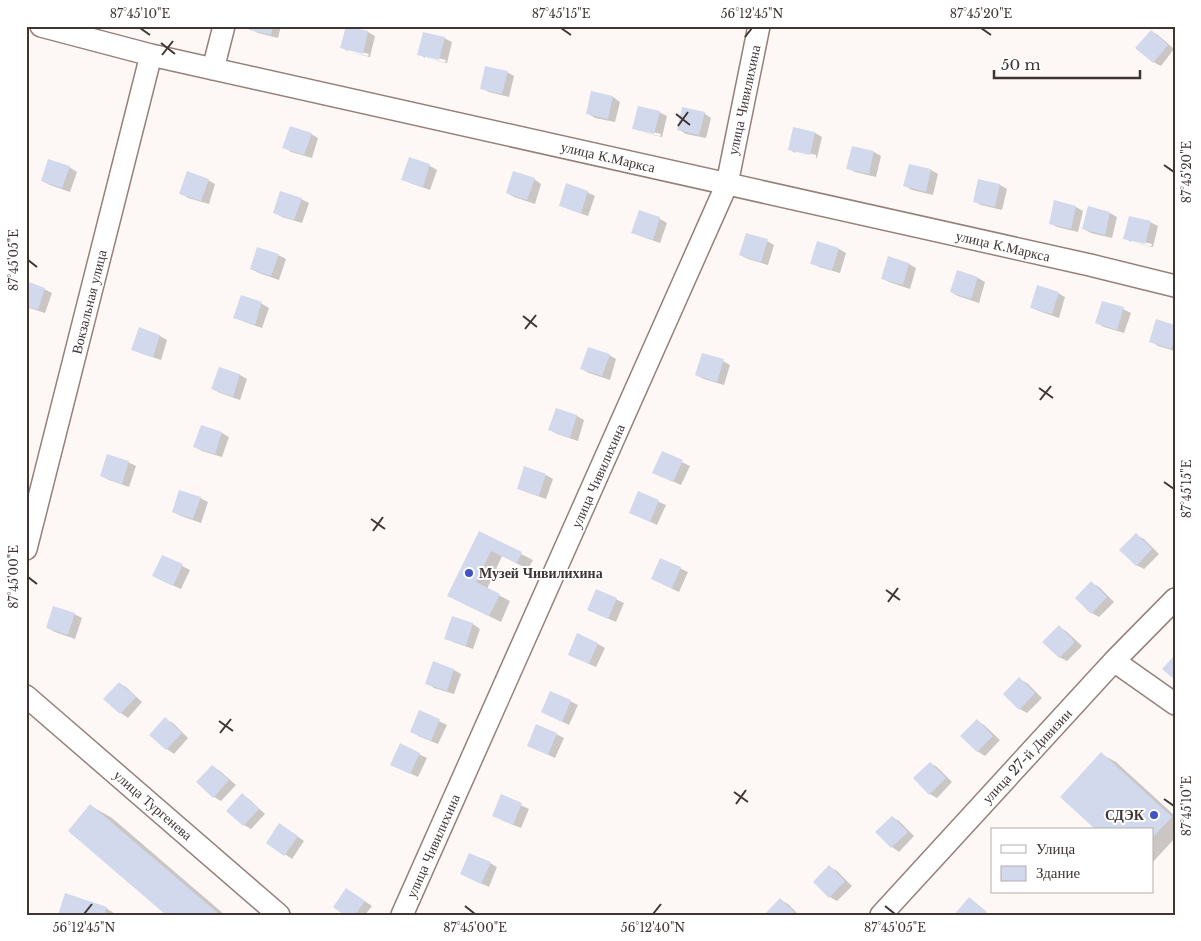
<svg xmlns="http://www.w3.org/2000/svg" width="1201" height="941" viewBox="0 0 1201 941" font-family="'Libre Baskerville',serif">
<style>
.shadow{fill:#0003}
.building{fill:#d2d9ed}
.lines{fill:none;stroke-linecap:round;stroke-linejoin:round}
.minor-casing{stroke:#96807a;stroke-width:24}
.minor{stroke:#fff;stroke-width:21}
.ticks{fill:none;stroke:#3f3533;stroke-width:2}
.poi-dot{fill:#4152c6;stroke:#fff;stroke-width:2}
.labels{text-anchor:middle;stroke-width:4;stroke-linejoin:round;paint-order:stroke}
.street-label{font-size:14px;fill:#3f3533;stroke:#fff}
.poi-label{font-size:14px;font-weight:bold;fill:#3f3533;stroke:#fff;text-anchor:start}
.neatline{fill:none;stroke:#3f3533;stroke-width:2}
.ticks-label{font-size:12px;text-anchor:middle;fill:#3f3533}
</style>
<rect width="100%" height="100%" fill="#fdf8f6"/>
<path class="shadow" d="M251 26H281L278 38 258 33 250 29Z
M1151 31 1158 35 1174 49 1161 66 1153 62Z
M368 32 375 36 370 57 348 52 368 56 369 54 348 49V51L342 48Z
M444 38 452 42 447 63 425 58 445 63 446 60 425 55V58L419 54Z
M507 72 514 76 509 97 489 92 481 88Z
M592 92 613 97 620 102 615 122 595 118 587 113Z
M659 112 667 116 662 137 640 132 660 136 661 134 640 129V131L634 128Z
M704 113 711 118 706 138 686 134 678 129Z
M794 128 815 133 822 137 817 158 796 153 816 158V155L795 150V153L789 149Z
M311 134 318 138 312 158 291 152 284 147Z
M853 147 874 152 881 156 876 177 855 172 848 168Z
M409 159 430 166 437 170 430 190 410 183 403 179Z
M69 167 77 172 70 192 50 185 42 181Z
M931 170 938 174 933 195 912 190 905 186Z
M534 179 541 184 535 204 514 197 507 193Z
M208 180 215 184 209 204 188 198 181 193Z
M979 180 1000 185 1007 189 1002 210 981 205 974 201Z
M587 192 595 196 588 216 568 209 560 205Z
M301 199 309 203 302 223 282 217 274 212Z
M1055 202 1076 207 1083 211 1078 232 1057 227 1050 223Z
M639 212 660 219 667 223 660 243 640 236 633 232Z
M1110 213 1117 217 1112 238 1091 233 1084 229Z
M1150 222 1158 226 1153 247 1131 242 1151 247 1152 244 1131 239V242L1125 238Z
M767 241 774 245 768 265 748 259 740 255Z
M839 249 846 253 840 273 819 267 812 263Z
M278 255 286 259 279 280 259 273 251 269Z
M888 257 909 264 916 268 910 289 889 282 882 278Z
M958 272 978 278 985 282 979 303 958 296 951 292Z
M26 283 44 289 52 293 45 313 26 307Z
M1058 293 1065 297 1059 318 1039 311 1031 307Z
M242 297 262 304 269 308 262 328 242 321 235 317Z
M1123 309 1131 313 1124 333 1104 327 1097 323Z
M1175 326V351L1158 346 1151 341Z
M139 329 160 336 167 340 161 360 140 353 133 349Z
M609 355 616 359 610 380 589 373 582 369Z
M723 361 730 365 724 385 704 379 696 375Z
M219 368 240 375 247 379 240 400 220 393 213 389Z
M556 409 577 416 584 420 578 441 557 434 550 430Z
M222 433 229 437 222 457 202 451 195 447Z
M663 453 690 466 681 485 661 476Z
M128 462 136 466 129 487 109 480 101 476Z
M546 475 553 479 546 499 526 492 518 488Z
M639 493 666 505 657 525 638 516Z
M200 498 208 502 201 523 181 516 173 512Z
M479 533 533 560 528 569 502 556 487 589 510 601 501 622 460 602Z
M1136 535 1144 539 1159 554 1144 569 1136 565Z
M163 556 190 570 181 589 161 580Z
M661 559 688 572 679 592 652 579Z
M1092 583 1099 587 1114 602 1099 617 1092 613Z
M597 590 624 603 616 622 589 610Z
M74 614 82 618 75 639 55 632 48 628Z
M453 618 473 624 480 629 473 649 453 642 446 638Z
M1059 627 1066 631 1082 646 1067 661 1059 657Z
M598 644 605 648 596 667 569 655Z
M433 663 454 670 461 674 454 694 434 688 427 683Z
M1019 679 1027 683 1042 698 1027 713 1020 709Z
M119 683 126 687 142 702 128 718 121 713Z
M570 701 578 705 569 725 542 712Z
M420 712 447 725 438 744 418 736Z
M165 719 173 723 188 738 174 754 167 749 151 735Z
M977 721 984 725 1000 740 985 756 977 751Z
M556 734 564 738 555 758 536 749Z
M400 745 427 758 418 777 399 768Z
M1101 754 1116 762 1175 816V838L1152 863V830Z
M930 763 937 767 952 782 937 798 930 794Z
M212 766 220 771 236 785 221 801 214 797 198 782Z
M242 795 249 799 265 814 251 829 244 825Z
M502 796 529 809 521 828 501 820Z
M91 806 112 818 225 915H168Z
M892 817 899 821 914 836 899 852 892 847 877 832Z
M287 829 304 841 292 859 267 842Z
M490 863 497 867 489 887 469 878Z
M830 867 837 871 852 886 837 901 830 897Z
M354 894 372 906 365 915H346Z
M781 900 788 904 799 915H766Z
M106 908 117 915H59Z"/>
<path class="building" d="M250 26H273L271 35 249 30Z
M346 26 368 31 363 54 340 48Z
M1151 30 1168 45 1153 63 1135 48Z
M423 32 445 37 439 60 417 55Z
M485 66 508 71 502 94 480 89Z
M591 91 613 96 608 119 586 114Z
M638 106 660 111 654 134 632 129Z
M682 107 705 112 699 135 677 130Z
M290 126 312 133 304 155 282 148Z
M793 127 815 132 810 155 788 150Z
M852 146 874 151 869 174 846 169Z
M409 157 430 164 423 187 401 180Z
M48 159 70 166 62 188 41 181Z
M909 164 931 169 926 192 903 186Z
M187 171 209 179 201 201 179 194Z
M513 171 535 178 527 200 506 193Z
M978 179 1000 184 995 207 973 202Z
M566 183 588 191 581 213 559 206Z
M280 191 302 198 294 220 273 213Z
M1054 200 1076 206 1071 229 1049 224Z
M1088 206 1110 212 1105 235 1082 229Z
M639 210 660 217 653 240 631 233Z
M1129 216 1151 221 1145 244 1123 239Z
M746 233 768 239 761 262 739 255Z
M817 241 839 248 832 270 810 264Z
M257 247 279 254 271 276 250 269Z
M888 256 909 263 903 285 881 279Z
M957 270 978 277 971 299 950 292Z
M26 281 45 288 38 310 26 306Z
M1037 285 1059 292 1052 314 1030 308Z
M241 295 262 302 255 325 233 318Z
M1102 301 1124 307 1117 330 1095 323Z
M1156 319 1175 325V337L1171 349 1149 342Z
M139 327 160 335 153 357 131 350Z
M588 347 610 354 602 376 580 369Z
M702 353 724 359 717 382 695 375Z
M219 367 240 374 233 397 211 389Z
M556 408 577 415 570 438 548 430Z
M201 425 222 432 215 454 193 447Z
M662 451 683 460 673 482 652 473Z
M107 454 129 461 122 484 100 476Z
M524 466 546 474 539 496 517 489Z
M179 490 201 497 193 519 172 512Z
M638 491 659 500 650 522 629 513Z
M479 531 522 552 517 563 491 551 476 582 500 594 489 616 447 596Z
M1136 533 1152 549 1136 566 1119 550Z
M162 555 183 564 173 586 152 576Z
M660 558 681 567 672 588 651 579Z
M1091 581 1107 597 1091 614 1075 598Z
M596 589 617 598 608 619 587 610Z
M53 606 75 613 68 635 46 628Z
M452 616 473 623 466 646 444 639Z
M1059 625 1075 642 1059 658 1042 642Z
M577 633 598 643 589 664 568 655Z
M1175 655V680L1162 669Z
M433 661 454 669 447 691 425 684Z
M1019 677 1035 693 1019 710 1003 694Z
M119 682 136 697 120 714 103 699Z
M550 691 571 700 562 722 541 712Z
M419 710 440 719 431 741 410 732Z
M165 717 182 733 166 750 149 735Z
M977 719 993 736 977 752 960 736Z
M536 724 557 733 548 755 527 746Z
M400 743 420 753 410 774 390 765Z
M1101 752 1172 817 1152 838V830H1096L1060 797Z
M930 762 946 778 929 795 913 778Z
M212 765 229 780 213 798 196 782Z
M242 793 259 809 243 826 226 811Z
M501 794 522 803 513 825 492 816Z
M90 804 220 915H166L68 831Z
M892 816 908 832 891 848 875 832Z
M279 823 298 836 284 856 266 843Z
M469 853 491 862 481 884 460 874Z
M829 865 845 881 829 898 813 882Z
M346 888 365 901 355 915H344L333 907Z
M65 893 107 907 104 915H58Z
M969 897 987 912 984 915H954Z
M780 898 797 915H764Z"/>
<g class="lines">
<g class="minor-casing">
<path id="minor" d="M41 26 151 55 1090 265 1175 286
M213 69 224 26
M26 549 151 55
M1114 661 1175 704
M26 696 279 915
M402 915 727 184 759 26
M881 915 1114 661 1175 599"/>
</g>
<use href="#minor" class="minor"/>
</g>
<path class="ticks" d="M140 28 150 35M561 28 571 35M981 28 991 35M745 37 752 28M161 43 175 54M162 55 173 41M676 114 690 125M678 126 688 112M1164 165 1174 172M28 260 37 267M523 316 537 327M525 329 536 315M1039 388 1053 398M1040 400 1051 386M1164 482 1174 489M371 519 385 529M373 531 383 517M28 577 37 584M886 590 900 600M888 602 898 588M219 721 233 731M220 733 231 719M734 792 748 802M1164 799 1174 806M736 804 746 790M465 906 475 914M885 906 895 914M84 914 92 904M653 914 661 904"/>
<g class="poi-dot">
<circle cx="469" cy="573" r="5"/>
<circle cx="1154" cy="815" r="5"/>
</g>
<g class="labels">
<g class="street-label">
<text transform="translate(744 100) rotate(-78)" y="5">улица Чивилихина</text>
<text transform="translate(608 157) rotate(13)" y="5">улица К.Маркса</text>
<text transform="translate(1003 246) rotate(13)" y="5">улица К.Маркса</text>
<text transform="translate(89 302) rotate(-76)" y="5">Вокзальная улица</text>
<text transform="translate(598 476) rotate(-66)" y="5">улица Чивилихина</text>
<text transform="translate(1027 756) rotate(-47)" y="5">улица 27-й Дивизии</text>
<text transform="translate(153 805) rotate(41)" y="5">улица Тургенева</text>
<text transform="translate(433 846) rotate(-66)" y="5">улица Чивилихина</text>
</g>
<g class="poi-label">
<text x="479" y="578">Музей Чивилихина</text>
<text x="1144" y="820" text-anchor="end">СДЭК</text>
</g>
</g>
<rect width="1201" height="941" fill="none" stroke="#ffffff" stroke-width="55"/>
<rect x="991" y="828" width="162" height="65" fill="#ffffff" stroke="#b2aead"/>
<rect x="1001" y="845" width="25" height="8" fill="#ffffff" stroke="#b2aead"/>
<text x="1036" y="854" font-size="15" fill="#3f3533">Улица</text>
<rect x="1001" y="866" width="25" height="15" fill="#d2d9ed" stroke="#b2aead"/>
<text x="1036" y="878" font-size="15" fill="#3f3533">Здание</text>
<path d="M994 70v8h146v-8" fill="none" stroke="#3f3533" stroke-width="2.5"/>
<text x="1001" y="70" font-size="15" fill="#3f3533" stroke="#ffffff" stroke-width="4" paint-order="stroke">50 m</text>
<rect x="28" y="28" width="1146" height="886" class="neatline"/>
<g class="ticks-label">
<text x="140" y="18">87°45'10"E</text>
<text x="561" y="18">87°45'15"E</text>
<text x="752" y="18">56°12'45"N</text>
<text x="981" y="18">87°45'20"E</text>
<text transform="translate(1187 172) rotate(-90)" y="4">87°45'20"E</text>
<text transform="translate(14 260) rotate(-90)" y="4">87°45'05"E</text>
<text transform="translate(1187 489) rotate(-90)" y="4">87°45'15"E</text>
<text transform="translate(14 577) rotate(-90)" y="4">87°45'00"E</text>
<text transform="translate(1187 806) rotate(-90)" y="4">87°45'10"E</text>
<text x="84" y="932">56°12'45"N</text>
<text x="475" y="932">87°45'00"E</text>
<text x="653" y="932">56°12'40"N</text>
<text x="895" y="932">87°45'05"E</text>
</g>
</svg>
